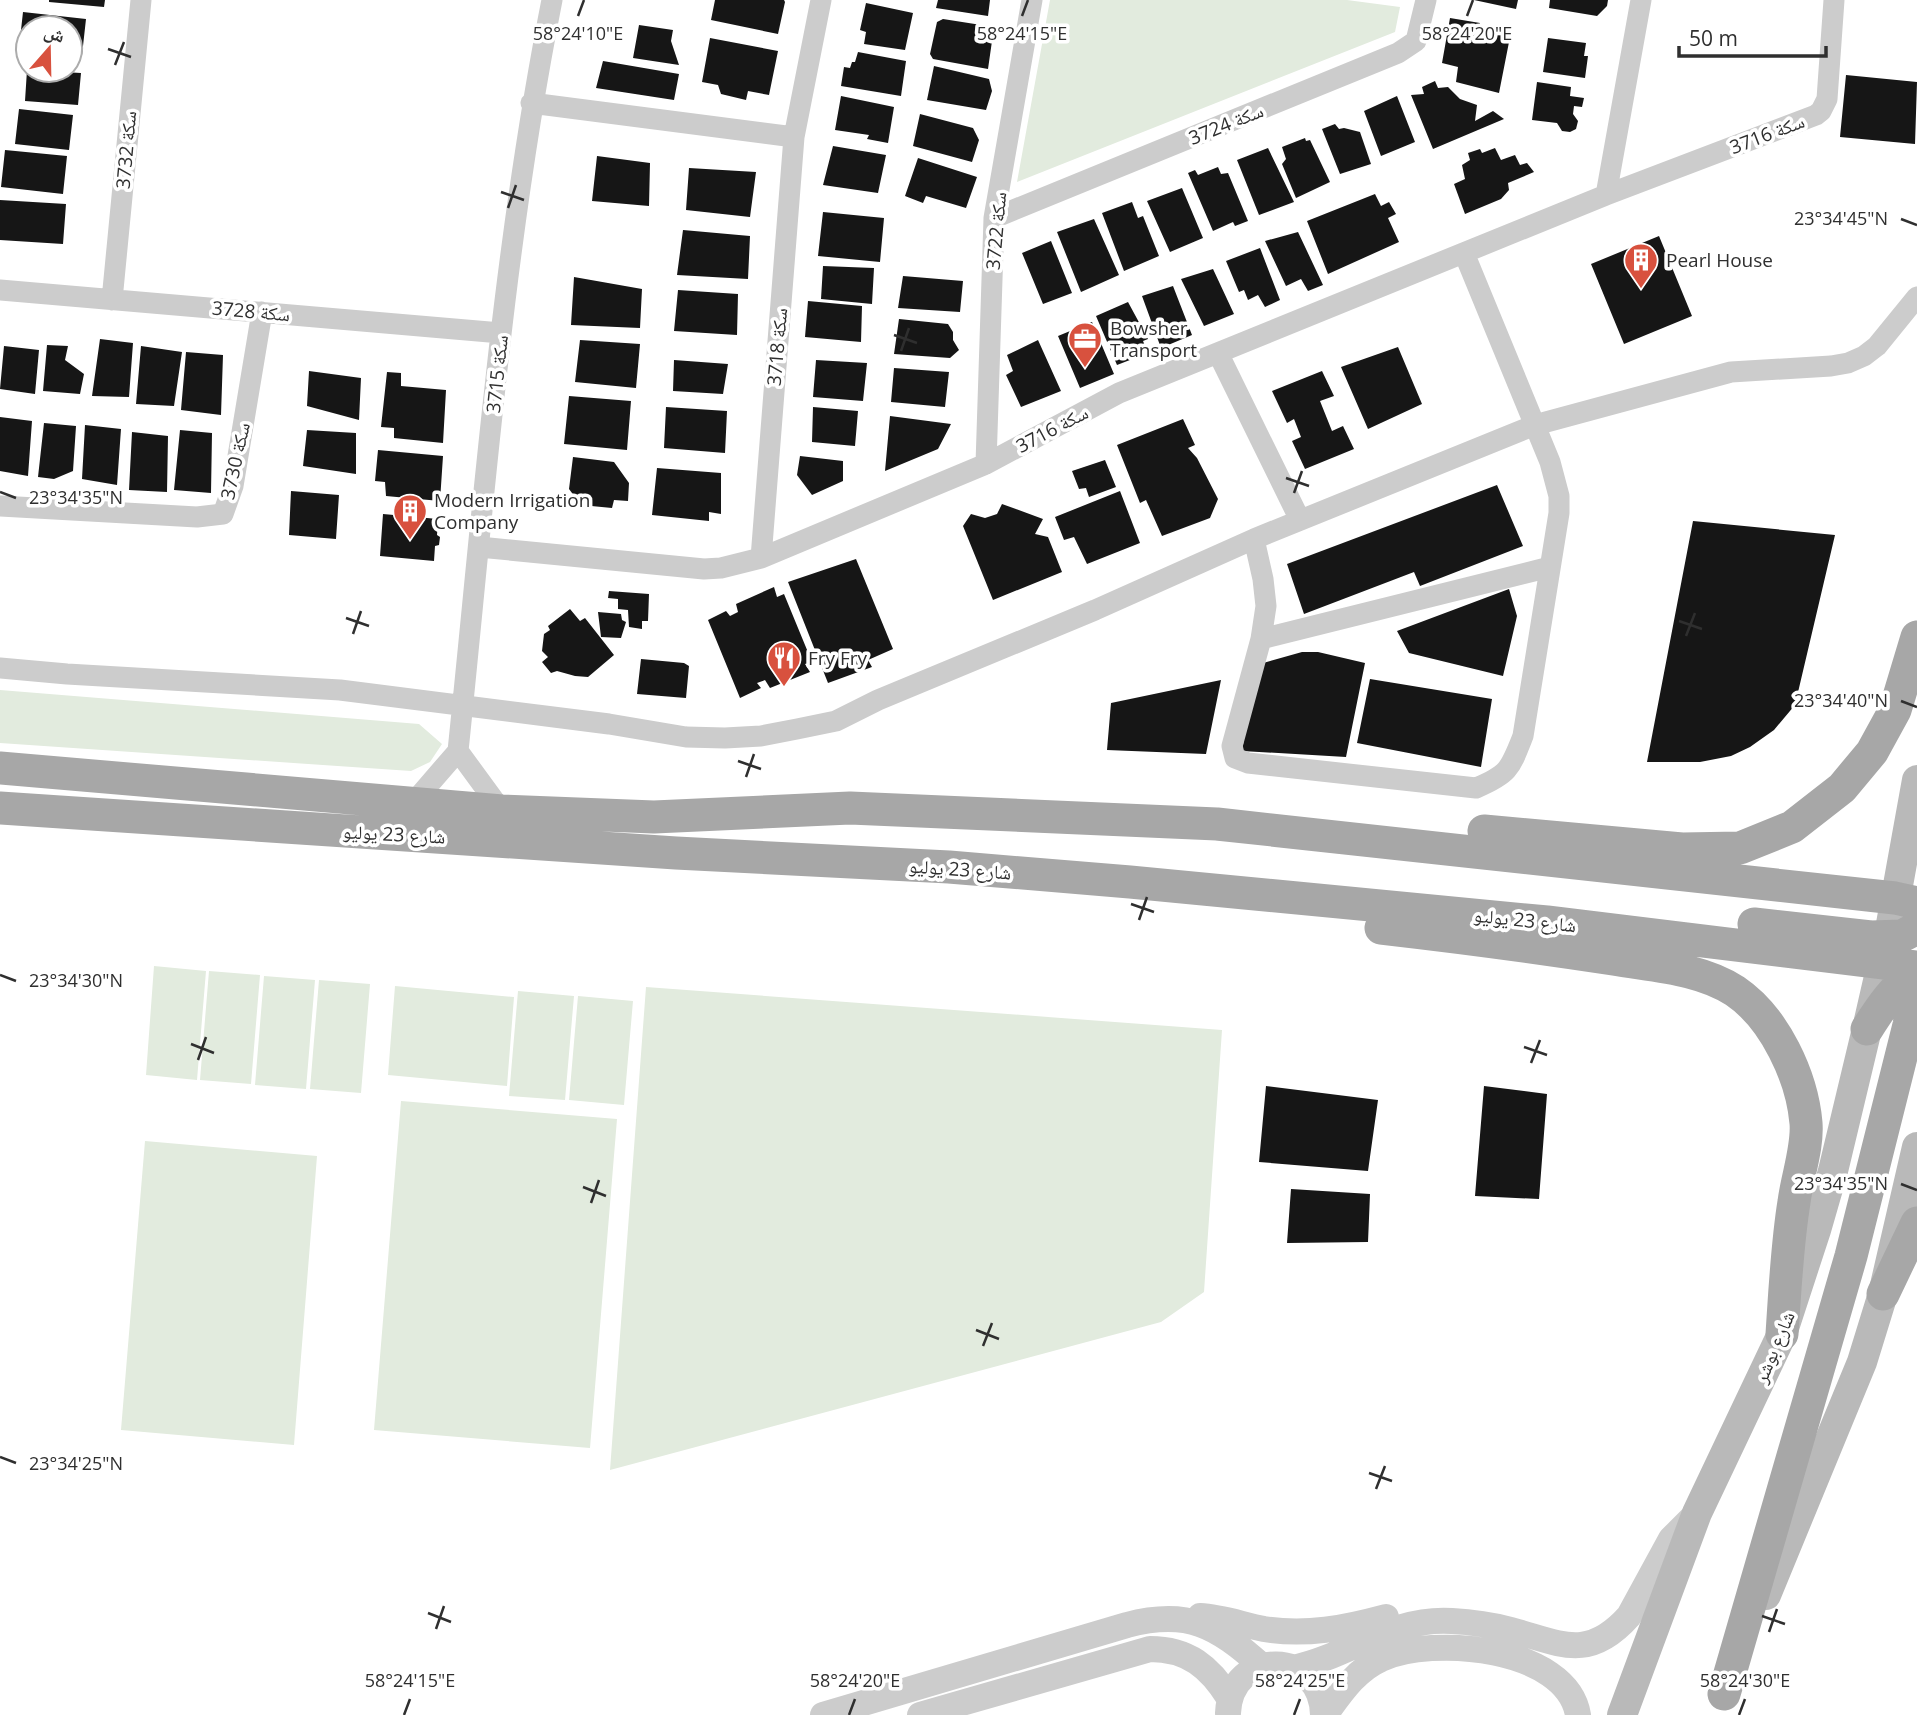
<svg xmlns="http://www.w3.org/2000/svg" width="1917" height="1715" viewBox="0 0 1917 1715" font-family="'Open Sans','Noto Naskh Arabic',sans-serif">
<style>
.green{fill:#e2ebde}
.building{fill:#161616}
.lines{fill:none;stroke-linecap:round;stroke-linejoin:round}
.minor{stroke:#ccc;stroke-width:21}
.tertiary{stroke:#ccc;stroke-width:26}
.secondary{stroke:#b9b9b9;stroke-width:30}
.primary{stroke:#a7a7a7;stroke-width:33}
.ticks{fill:none;stroke:#2f2f2f;stroke-width:2.5}
.labels{text-anchor:middle;stroke-width:7;stroke-linejoin:round;paint-order:stroke}
.street-label{font-size:19px;fill:#2f2f2f;stroke:#fff}
.poi-label{font-size:19px;fill:#2f2f2f;stroke:#fff;text-anchor:start}
.ticks-label{font-size:18px;text-anchor:middle;fill:#2f2f2f;stroke:#fff;stroke-width:7;stroke-linejoin:round;paint-order:stroke}
</style>
<rect width="100%" height="100%" fill="#fff"/>
<path class="green" d="M1050 0H1347L1400 7 1395 32 1017 182Z
M0 690 419 724 442 744 430 762 411 771 0 743Z
M154 966 206 971 197 1080 146 1075Z
M209 971 260 975 251 1084 200 1080Z
M264 976 315 980 306 1089 255 1085Z
M319 980 370 984 361 1093 310 1089Z
M395 986 514 997 507 1086 388 1075Z
M646 987 1222 1030 1204 1292 1161 1322 610 1470Z
M518 991 574 996 565 1100 509 1096Z
M578 996 633 1001 624 1105 569 1100Z
M401 1101 617 1119 590 1448 374 1430Z
M145 1141 317 1156 294 1445 121 1430Z"/>
<path class="building" d="M49 0H105L104 7 49 2Z
M715 0H784L785 2 778 34 711 20Z
M938 0H990L988 16 936 8Z
M1474 0H1518L1516 9Z
M1550 0H1608L1607 6 1597 16 1549 8Z
M866 3 913 13 905 50 864 44 866 32 860 30Z
M23 12 86 19 82 55 70 53V28H28V49L19 48Z
M1450 18 1480 23 1479 30 1510 37 1499 93 1456 82 1458 67 1442 63Z
M943 19 994 27 988 69 933 59 930 54 937 22Z
M639 25 673 30 671 41 679 65 633 58Z
M710 38 778 51 769 95 748 91 746 100 721 94 718 85 702 82Z
M1548 38 1586 43 1584 56H1588L1585 78 1543 72Z
M858 52 906 61 901 96 841 86 844 67 850 68 852 62H855Z
M603 61 679 74 674 100 596 88Z
M934 66 989 79 992 91 986 110 927 100Z
M27 70 81 73 78 105 25 101Z
M1846 75 1917 82 1915 144 1840 137Z
M1435 81 1438 88 1448 87 1460 99 1477 105 1475 121 1493 111 1504 119 1433 149 1411 95 1424 94 1422 87Z
M1537 82 1571 87 1570 96 1584 98 1582 107 1574 106 1573 114 1578 121 1576 129 1570 132 1562 131 1557 123 1532 120Z
M841 96 894 107 888 143 867 139 869 135 835 130Z
M1397 96 1415 142 1381 156 1364 111Z
M19 109 73 115 69 150 15 144Z
M920 114 973 128 979 140 972 162 913 146Z
M1335 124 1339 129 1344 128 1360 132 1371 164 1340 174 1322 129Z
M1305 138 1306 141 1310 140 1330 182 1296 198 1282 164 1286 159 1282 147Z
M833 146 886 155 878 193 823 185Z
M1268 148 1294 202 1259 215 1237 160Z
M1495 148 1501 160 1515 155 1520 165 1527 163 1534 172 1508 183 1509 190 1501 199 1465 214 1454 184 1465 179 1462 165 1470 160 1468 153 1480 149 1482 153Z
M5 150 67 156 63 194 1 187Z
M597 156 650 163 649 206 592 201Z
M918 158 977 177 966 208 926 196 923 203 905 196Z
M1218 167 1221 174 1228 173 1248 221 1235 226 1233 222 1213 231 1188 173 1195 170 1198 175Z
M689 168 756 172 750 217 686 210Z
M1182 188 1203 238 1170 252 1147 201Z
M1375 194 1381 206 1389 202 1396 214 1388 218 1399 242 1328 274 1307 221Z
M0 200 66 204 63 244 0 240Z
M1132 202 1138 218 1143 216 1159 256 1124 271 1102 213Z
M823 212 884 218 880 262 818 256Z
M1094 219 1119 275 1081 292 1057 232Z
M683 230 750 236 748 279 677 275Z
M1298 232 1323 285 1308 291 1301 279 1286 286 1265 241Z
M1659 236 1692 316 1624 344 1591 264Z
M1051 241 1072 293 1043 304 1022 253Z
M1260 248 1280 300 1265 307 1258 295 1248 300 1244 290 1239 292 1226 261Z
M823 266 874 268 872 304 821 299Z
M1213 269 1234 314 1204 326 1181 279Z
M903 276 963 281 960 312 898 308Z
M574 277 642 289 640 328 571 325Z
M1173 286 1192 335 1161 348 1142 296Z
M678 290 738 294 737 335 674 331Z
M808 301 862 306 861 342 805 337Z
M1128 302 1148 339 1143 341 1148 353 1117 365 1096 316Z
M899 319 948 324 953 332V340L959 350 950 358 894 354Z
M1092 322 1114 374 1080 388 1058 336Z
M100 339 133 343 129 397 92 396Z
M580 340 640 344 636 388 575 382Z
M1038 340 1061 391 1021 407 1006 375 1013 371 1007 355Z
M47 345 68 346 65 360 84 374 80 394 43 391Z
M4 346 39 350 35 394 0 389Z
M141 346 182 352 174 406 136 404Z
M1398 347 1422 404 1368 429 1341 367Z
M186 352 223 355 221 415 181 410Z
M674 360 728 364 723 394 673 391Z
M816 360 867 363 863 401 813 397Z
M894 368 949 372 945 407 891 402Z
M309 371 361 378 359 420 307 406Z
M1322 371 1334 396 1320 401 1332 431 1343 426 1354 449 1305 469 1292 441 1301 437 1294 419 1287 423 1272 391Z
M387 372 401 373V386L446 390 443 443 394 438V428L381 427Z
M569 396 631 401 627 450 564 444Z
M666 407 727 411 725 453 664 448Z
M813 407 858 411 855 446 812 442Z
M890 416 951 424 938 449 885 471Z
M0 417 32 421 28 476 0 471Z
M1183 419 1195 445 1188 448 1197 458 1218 499 1210 518 1162 536 1146 500 1140 503 1117 445Z
M44 423 76 426 73 471 54 479 38 477Z
M85 425 121 429 117 485 82 479Z
M180 430 212 433 211 493 174 490Z
M307 430 356 433V474L303 466Z
M132 432 168 436 167 492 129 490Z
M378 450 443 456 440 501 386 496 385 482 375 481Z
M800 456 843 461V481L812 495 797 475Z
M573 457 614 462 629 483 628 501 614 500 612 508 581 505 569 489Z
M1105 460 1116 487 1089 497 1086 488 1079 489 1072 471Z
M657 468 721 473V514L709 512V521L652 515Z
M1497 485 1523 546 1420 586 1414 572 1304 614 1287 564Z
M291 491 339 495 336 539 289 535Z
M1120 491 1140 543 1087 564 1074 537 1064 540 1055 517Z
M1002 504 1043 519 1035 534 1048 537 1062 572 993 600 963 526 971 514 985 518 997 514Z
M383 514 438 519 437 535 440 537 439 545 435 546 434 561 380 556Z
M1693 521 1835 535 1795 705 1774 730 1750 747 1731 756 1700 762H1647Z
M856 559 893 649 868 660 872 667 828 683 788 582Z
M774 587 777 597 784 594 812 662 805 664 810 672 770 688 765 680 757 683 761 688 740 698 708 620 726 611 730 616 738 612 736 604Z
M1509 589 1517 616 1503 676 1409 653 1397 631Z
M609 591 649 594 648 621H642V629L629 627 628 610 618 609V599L608 598Z
M570 609 580 621 585 618 614 655 588 677 575 676 557 671 551 673 542 662 548 657 542 651 544 634 550 630 548 626Z
M598 612 621 614 622 620 626 622 621 638 601 637Z
M1302 652H1318L1365 663 1346 757 1242 751 1256 665Z
M641 659 684 663 689 666 686 698 637 694Z
M1370 679 1492 699 1481 767 1357 743Z
M1221 680 1206 754 1107 750 1111 703Z
M1266 1086 1378 1100 1368 1171 1259 1162Z
M1484 1086 1547 1094 1539 1199 1475 1196Z
M1291 1189 1370 1194 1368 1242 1287 1243Z"/>
<g class="lines">
<path class="minor" d="M531 103 794 137
M1606 195 1641 0
M994 218 1398 53 1416 41 1426 0
M0 290 501 333
M112 300 141 0
M1218 353 1300 520
M986 464 994 218 1032 0
M0 506 197 517 223 514 233 486 262 312
M1254 539 1263 579 1266 606 1261 639 1550 567
M479 547 704 569 721 568 761 558 986 464 1119 393 1606 195 1816 115 1821 111 1827 99 1834 0
M761 558 794 137 821 0
M1261 639 1232 746 1235 758 1248 763 1476 788C1509 774 1510 769 1523 736L1559 513V496L1550 462 1464 253
M0 668 67 674 340 690 609 724 686 737 725 738 761 736 797 729 836 721 878 700 1095 610 1254 539 1535 425 1731 372 1831 366 1848 363 1864 356 1877 346 1917 297
M458 751 502 811
M413 803 458 751C484 500 503 247 552 0"/>
<path class="tertiary" d="M1200 1616C1222 1617 1243 1625 1264 1629 1306 1636 1345 1628 1386 1617
M1293 1668C1350 1656 1391 1617 1452 1621 1472 1622 1492 1625 1511 1630 1560 1643 1588 1662 1629 1616L1671 1539 1696 1514
M1228 1713C1231 1647 1322 1649 1323 1715
M823 1715 1127 1625C1188 1609 1216 1625 1262 1666
M920 1715 1150 1649C1188 1649 1210 1667 1229 1698
M1325 1715C1341 1693 1356 1670 1381 1659 1432 1635 1567 1647 1578 1715"/>
<path class="secondary" d="M1766 1595 1862 1362 1883 1294 1917 1147
M1622 1715 1697 1513 1782 1334 1816 1230 1833 1171 1867 1029 1891 924 1917 780"/>
<path class="primary" d="M0 768 502 811 654 817 850 808 1217 824 1895 898 1917 903
M0 808 676 853 949 867 1130 882 1547 922 1917 967
M1484 831 1682 849 1740 848 1792 827 1842 788 1872 752 1895 710 1917 637
M1754 924 1871 937 1902 936 1917 928
M1381 928C1459 937 1536 947 1613 959 1653 966 1700 968 1735 991 1775 1018 1802 1077 1806 1123 1808 1148 1797 1177 1794 1202 1787 1245 1785 1289 1782 1334
M1867 1029C1882 1005 1895 987 1917 970
M1883 1294 1917 1223
M1724 1694 1851 1256 1909 1025 1917 984"/>
</g>
<path class="ticks" d="M578 16 584 0M1022 16 1028 0M1467 16 1473 0M108 49 131 57M115 65 124 42M501 192 524 200M508 208 516 185M1901 219 1917 225M894 335 917 343M901 351 909 328M1286 478 1309 486M0 492 16 498M1294 493 1302 471M346 618 369 626M1679 621 1702 629M353 634 361 611M1686 636 1695 613M1901 701 1917 707M738 761 761 769M746 777 754 754M1131 904 1154 912M1139 920 1147 897M0 975 16 981M191 1044 214 1053M1524 1047 1547 1055M198 1060 206 1037M1531 1063 1540 1040M1901 1184 1917 1190M583 1187 606 1196M591 1203 599 1180M976 1330 999 1339M983 1346 992 1323M0 1457 16 1463M1369 1473 1392 1481M1376 1489 1385 1466M428 1613 451 1622M1762 1616 1785 1624M436 1629 444 1606M1769 1632 1777 1609M404 1715 410 1699M849 1715 855 1699M1294 1715 1300 1699M1739 1715 1745 1699"/>
<defs>
<g id="building-pin" transform="scale(1.75)"><path d="M0 17L-7.5 6A9.5 9.5 0 1 1 7.5 6Z" fill="#d8513e" stroke="#fff"/><path d="M-4-6H4V6H1V3H-1V6H-4ZM-2.5-4.3h1.7v1.8h-1.7ZM.8-4.3h1.7v1.8H.8ZM-2.5-1h1.7V.8h-1.7ZM.8-1h1.7V.8H.8Z" fill="#fff"/></g>
<g id="office-pin" transform="scale(1.75)"><path d="M0 17L-7.5 6A9.5 9.5 0 1 1 7.5 6Z" fill="#d8513e" stroke="#fff"/><path d="M-6-3h4V-5.5h4V-3h4V5H-6ZM-1-4.5V-3h2v-1.5ZM-6 0V1H6V0Z" fill="#fff"/></g>
<g id="restaurant-pin" transform="scale(1.75)"><path d="M0 17L-7.5 6A9.5 9.5 0 1 1 7.5 6Z" fill="#d8513e" stroke="#fff"/><path d="M-5-6h1v4h1v-4h1v4h1v-4h1v5L-1.5 .5V6h-2V.5L-5-1ZM5-6V6H3V1.5H1.5Q1.5-4 5-6Z" fill="#fff"/></g>
</defs>
<g fill-rule="evenodd">
<use href="#building-pin" x="1641" y="260"/>
<use href="#office-pin" x="1085" y="339"/>
<use href="#building-pin" x="410" y="511"/>
<use href="#restaurant-pin" x="784" y="658"/>
</g>
<g class="labels">
<g class="street-label">
<text transform="translate(1226 124) rotate(-22)" y="7">سكة 3724</text>
<text transform="translate(1767 134) rotate(-21)" y="7">سكة 3716</text>
<text transform="translate(126 150) rotate(-85)" y="7">سكة 3732</text>
<text transform="translate(996 231) rotate(-85)" y="7">سكة 3722</text>
<text transform="translate(251 311) rotate(5)" y="7">سكة 3728</text>
<text transform="translate(777 347) rotate(-85)" y="7">سكة 3718</text>
<text transform="translate(497 374) rotate(-84)" y="7">سكة 3715</text>
<text transform="translate(1052 429) rotate(-28)" y="7">سكة 3716</text>
<text transform="translate(235 461) rotate(-78)" y="7">سكة 3730</text>
<text transform="translate(394 834) rotate(3)" y="7">شارع 23 يوليو</text>
<text transform="translate(960 869) rotate(4)" y="7">شارع 23 يوليو</text>
<text transform="translate(1525 920) rotate(6)" y="7">شارع 23 يوليو</text>
<text transform="translate(1774 1347) rotate(-67)" y="7">شارع بوشر</text>
</g>
<g class="poi-label">
<text x="1666" y="267">Pearl House</text>
<text x="1110" y="335">Bowsher<tspan x="1110" dy="22">Transport</tspan></text>
<text x="434" y="507">Modern Irrigation<tspan x="434" dy="22">Company</tspan></text>
<text x="808" y="665">Fry Fry</text>
</g>
</g>
<g class="ticks-label">
<text x="1022" y="40">58°24'15"E</text>
<text x="1467" y="40">58°24'20"E</text>
<text x="578" y="40">58°24'10"E</text>
<text x="1841" y="225">23°34'45"N</text>
<text x="76" y="504">23°34'35"N</text>
<text x="1841" y="707">23°34'40"N</text>
<text x="76" y="987">23°34'30"N</text>
<text x="1841" y="1190">23°34'35"N</text>
<text x="76" y="1470">23°34'25"N</text>
<text x="410" y="1687">58°24'15"E</text>
<text x="855" y="1687">58°24'20"E</text>
<text x="1300" y="1687">58°24'25"E</text>
<text x="1745" y="1687">58°24'30"E</text>
</g>
<g transform="translate(49 49) rotate(20)"><circle r="33" fill="#ffffff" stroke="#acacac" stroke-width="2"/>
<path d="M0-5L12 26L0 18L-12 26Z" fill="#d8513e"/>
<text y="-10" font-size="19" font-weight="bold" text-anchor="middle" fill="#2f2f2f">ش</text>
</g>
<path d="M1679 46v10h147v-10" fill="none" stroke="#2f2f2f" stroke-width="3.5"/>
<text x="1689" y="46" font-size="21" fill="#2f2f2f" stroke="#ffffff" stroke-width="5" paint-order="stroke">50 m</text>
</svg>
